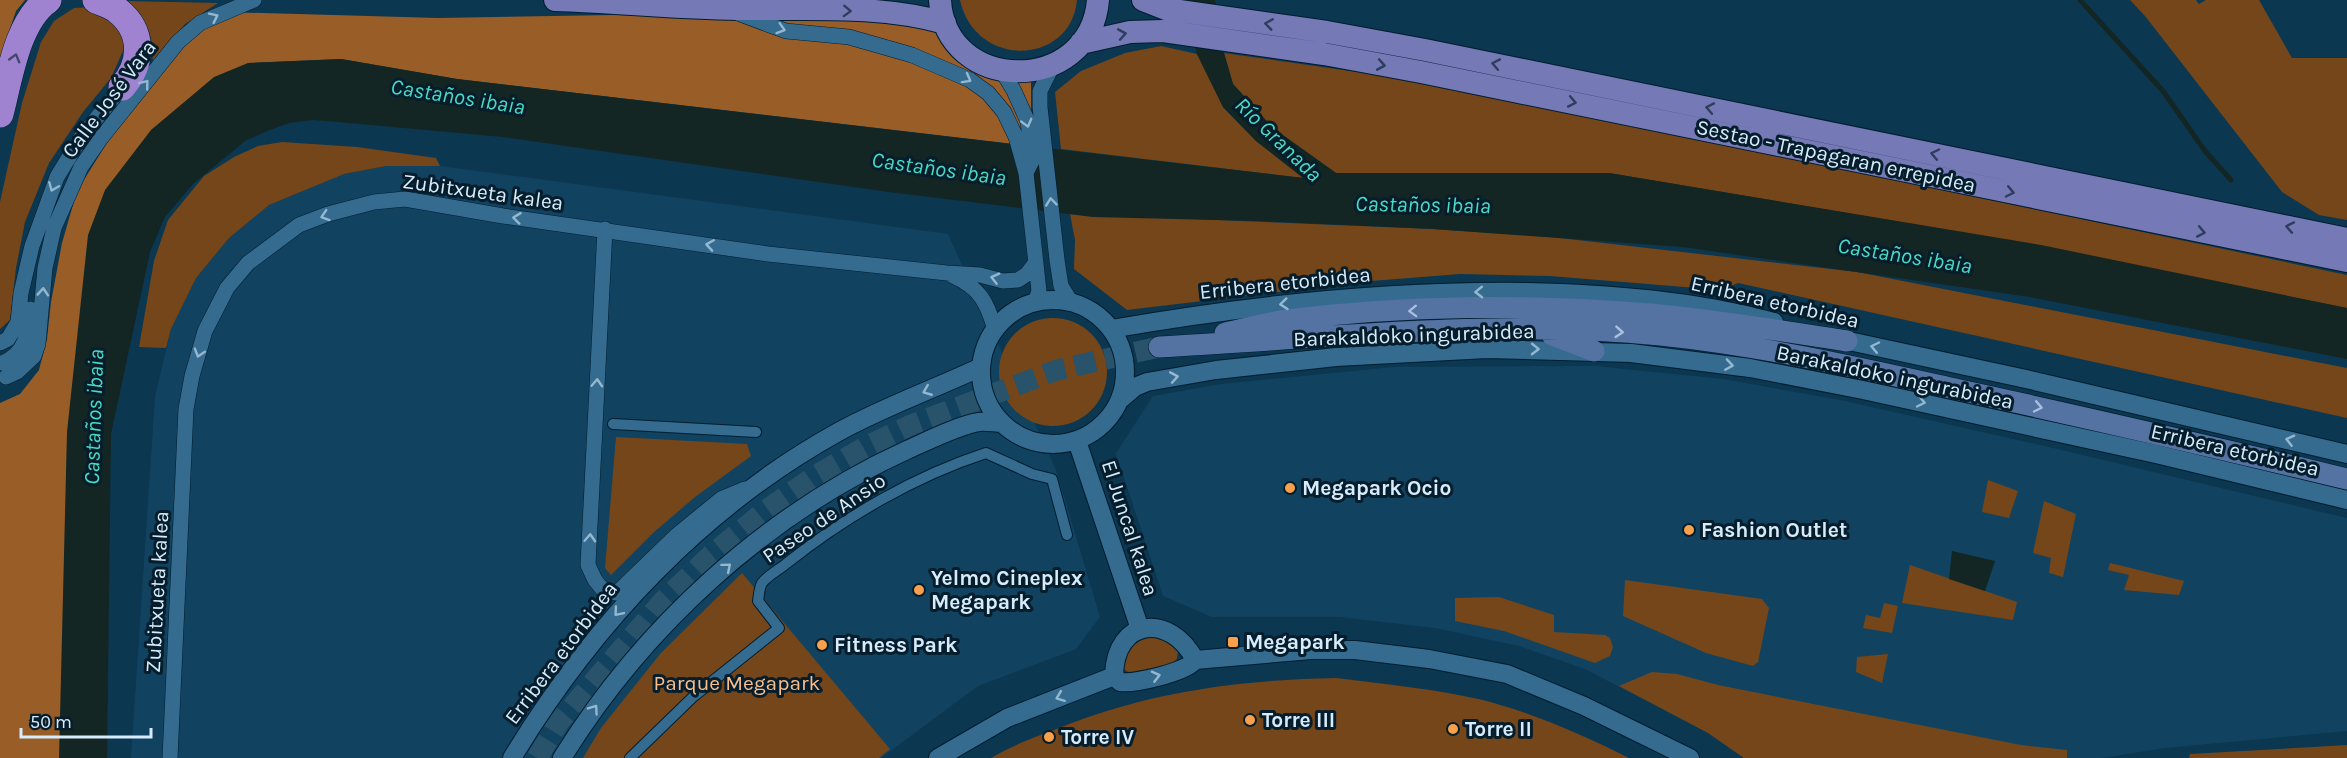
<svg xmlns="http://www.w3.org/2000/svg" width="2347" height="758" viewBox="0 0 2347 758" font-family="Karla,sans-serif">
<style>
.built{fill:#114361}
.green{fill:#754619}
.forest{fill:#995e28}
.water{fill:#132623}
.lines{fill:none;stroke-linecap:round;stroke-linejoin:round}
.stream{stroke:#132623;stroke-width:5}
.secondary-tunnel{stroke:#29526b;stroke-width:21;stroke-dasharray:21 10;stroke-linecap:butt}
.pedestrian-casing{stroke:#011d30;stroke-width:12}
.minor-casing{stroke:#011d30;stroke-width:16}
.tertiary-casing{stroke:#011d30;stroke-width:20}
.secondary-casing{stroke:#011d30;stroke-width:22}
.primary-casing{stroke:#011d30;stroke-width:24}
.motorway-casing{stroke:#011d30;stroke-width:28}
.pedestrian{stroke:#346b8f;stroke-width:10}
.minor{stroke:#346b8f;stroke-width:15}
.tertiary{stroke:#346b8f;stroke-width:18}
.secondary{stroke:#5472a2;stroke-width:21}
.primary{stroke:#7579b6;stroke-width:22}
.motorway{stroke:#a083d0;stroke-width:27}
.oneway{stroke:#2d3d5c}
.oneway2{stroke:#95b8d1}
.oneway3{stroke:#44466e}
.oneway4{stroke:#a8c1dd}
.poi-dot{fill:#f9a04d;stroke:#061d2c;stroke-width:2}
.labels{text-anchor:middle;stroke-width:6;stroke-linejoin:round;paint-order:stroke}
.street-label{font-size:21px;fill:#d6ecfd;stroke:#061d2c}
.poi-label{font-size:21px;font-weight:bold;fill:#d6ecfd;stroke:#061d2c;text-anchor:start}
.park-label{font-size:21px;fill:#fabe8c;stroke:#061d2c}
.water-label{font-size:22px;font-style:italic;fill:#4adbc4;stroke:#061d2c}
</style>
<rect width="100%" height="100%" fill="#0b3751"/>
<path class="built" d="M386 166H440L948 234 1056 470 1100 617 1076 649 978 686 881 758H131L155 397 171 329 196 278 229 238 269 205 344 174Z
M1595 366 1723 379 1845 401 2053 448 2347 518V731L2165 748 2102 758H1744L1708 733 1585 669 1519 646 1435 628 1340 617H1212L1163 596 1116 453 1153 396 1221 384 1394 367Z"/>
<path class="green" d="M960 0H1077C1071 66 975 69 960 0Z
M2130 0H2196L2199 4 2206 0H2259L2292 58H2347V220L2319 215 2282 192 2145 16Z
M126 1 218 3 185 24 153 64C153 34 149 22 126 1Z
M95 7 117 22 126 44 111 78 83 112 49 163 25 222 16 268 10 320 0 329V202L22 103 41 42 54 21 74 8Z
M1161 46 1197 54 1223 107 1256 141 1304 178 1061 149 1055 92 1081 71 1125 53Z
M1224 53 1434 83 2347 275V308L1978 235 1609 173H1336L1273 128 1233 84Z
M282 142 357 147 436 158 440 166H386L344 174 269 205 229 238 196 278 171 329 166 348 139 347 154 261 168 220 204 176 234 157 258 146Z
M1070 214 1433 229 1551 237 1857 272 2347 368V418L1738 283 1721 290 1550 276 1460 274 1371 281 1127 310 1074 269 1075 240Z
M999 372a54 54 0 1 1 108 0a54 54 0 1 1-108 0Z
M616 437 747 444 751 456 695 497 653 533 611 575 605 568Z
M1988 480 2018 491 2009 518 1982 512Z
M2044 501 2076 514 2063 577 2049 573 2051 558 2033 553Z
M2110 563 2184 581 2179 595 2124 590 2129 575 2108 570Z
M1910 565 2017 602 2013 620 1902 603Z
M742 573 890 749 879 758H583L601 728 661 653Z
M1625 580 1762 599 1769 608 1758 662 1753 666 1706 653 1623 616Z
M1499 597 1554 615V632L1605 635 1610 638 1613 647 1610 656 1595 663 1504 631 1455 621V598Z
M1884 603 1898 606 1892 633 1863 628 1866 615 1880 618Z
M1153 637 1172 644 1178 651 1177 659C1171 665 1164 666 1156 668 1150 670 1143 672 1136 673 1110 674 1124 641 1153 637Z
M1888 654 1882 683 1856 672 1857 657Z
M1652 672 1677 674 1718 685 2021 745 2067 750V758H1744L1708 733 1619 686Z
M1336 678C1385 684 1435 689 1483 700 1533 713 1583 735 1629 758H991C1011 746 1032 738 1054 730 1146 692 1237 680 1336 678Z
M2347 745V758H2189L2190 754Z"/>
<path class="forest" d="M0 0H25L16 11 0 58Z
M850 11 945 23 961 47 1031 72V146L457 79 341 59 248 63 151 130 61 758H0V403L20 394 39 370 47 339 51 302 62 243 77 191 110 138 178 42 223 12 438 18Z"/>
<path class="water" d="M1185 0H1215L1224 53 1233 84 1273 128 1336 173H1609L2041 245 2347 308V359L2030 297 1683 247 1433 229 1257 221 1093 217 889 192 503 137 338 122 313 120 289 123 267 131 245 141 193 184 165 217 150 252 111 434 107 758H59L67 432 88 235 105 190 151 130 214 77 248 63 341 59 457 79 1303 178 1256 141 1223 107 1197 54Z
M1952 551 1995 561 1985 591 1949 579Z"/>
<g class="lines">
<path class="stream" d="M2080 0 2163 91 2205 151 2231 180"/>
<path class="secondary-tunnel" d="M537 758 559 722 663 601 711 555 765 511 815 476 865 447 911 425 1057 370 1159 347"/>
<g class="pedestrian-casing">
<path id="pedestrian" d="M613 424 756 432
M630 758 694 696 779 628 758 601C759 596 759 588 762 583 767 576 780 569 787 563 845 517 915 476 986 453L1032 474 1052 479 1067 535"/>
</g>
<g class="minor-casing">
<path id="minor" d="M740 14 786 31 849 37 912 55 970 80 988 93 1004 112 1016 137 1026 173
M1053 65 1040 91V107L1057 260 1061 286 1071 302
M1002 71 1014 91 1028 122 1033 159 1026 173 1039 291 1035 302
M605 229 588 565 595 580 604 591 617 593 677 535 721 499 745 489
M953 276C980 288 987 302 995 330
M0 343 8 339 18 322 21 293 32 246 57 177 82 136 122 87
M2 363C27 353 28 333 30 309
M6 377 17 372 34 356 38 344 45 268 54 228 81 167 101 138 178 42 200 23 254 0
M170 758 186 409 192 376 205 331 227 288 248 263 299 225 328 214 374 202 405 199 503 216 768 254 947 273 980 275 1003 281 1018 280 1027 274 1036 262"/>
</g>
<g class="tertiary-casing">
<path id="tertiary" d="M981 372a72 72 0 1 1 144 0a72 72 0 1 1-144 0Z
M1111 329C1249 305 1387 290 1527 292 1610 294 1693 300 1774 322
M1835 338 2026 379 2347 454
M1121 399 1135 387 1147 382 1216 370 1336 357 1487 349 1631 353 1750 368 1863 390 2156 454 2347 500
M1077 441 1140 629
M1195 660C1171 613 1115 617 1114 676L1120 682C1134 684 1188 672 1195 660L1311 650H1355L1429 659 1507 674 1584 706 1690 758
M512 758C593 624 702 507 840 431 886 406 934 389 981 367
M562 758C643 627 766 514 907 450 927 441 959 425 979 422 986 421 995 423 1002 423
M938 758 1007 718 1114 676"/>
</g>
<g class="secondary-casing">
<path id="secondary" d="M1225 333C1245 329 1266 323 1287 320 1403 305 1533 304 1650 314 1716 320 1782 331 1847 341
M1552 335 1594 351
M1159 347C1326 338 1493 319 1660 335 1757 345 1851 366 1946 387 2080 416 2214 447 2347 479"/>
</g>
<g class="primary-casing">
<path id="primary" d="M555 0C616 2 676 8 737 9 805 10 879 4 945 23
M940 0C945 94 1090 96 1098 0
M1143 0 1166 9 1327 32 1425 50 2347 239
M1081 43 1130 32 1163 31 1324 54 1421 72 2347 261"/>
</g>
<g class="motorway-casing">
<path id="motorway" d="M96 0C103 3 111 5 117 10 144 31 143 63 122 87
M0 114C9 80 17 21 48 0"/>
</g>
<use href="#pedestrian" class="pedestrian"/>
<use href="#minor" class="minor"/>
<use href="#tertiary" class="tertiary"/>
<use href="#secondary" class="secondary"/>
<use href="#primary" class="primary"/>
<use href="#motorway" class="motorway"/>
</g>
<defs><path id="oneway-chevron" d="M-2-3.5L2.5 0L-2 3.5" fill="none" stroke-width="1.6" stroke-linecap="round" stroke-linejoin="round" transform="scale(1.5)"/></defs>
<g class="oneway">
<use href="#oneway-chevron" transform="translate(847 11) rotate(2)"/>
<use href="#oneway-chevron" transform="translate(1269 24) rotate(-172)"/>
<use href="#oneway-chevron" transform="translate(1122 34) rotate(-10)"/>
<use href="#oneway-chevron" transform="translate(1496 64) rotate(-169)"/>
<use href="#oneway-chevron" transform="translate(1381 65) rotate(10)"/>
<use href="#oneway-chevron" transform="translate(1572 102) rotate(11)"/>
<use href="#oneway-chevron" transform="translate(1710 108) rotate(-169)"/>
<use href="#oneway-chevron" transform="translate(1935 154) rotate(-168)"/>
<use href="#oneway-chevron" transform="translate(2010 192) rotate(12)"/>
<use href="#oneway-chevron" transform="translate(2290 227) rotate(-169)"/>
<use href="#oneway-chevron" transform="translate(2201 232) rotate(11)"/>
</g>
<g class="oneway2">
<use href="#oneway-chevron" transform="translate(214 17) rotate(-26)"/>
<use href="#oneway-chevron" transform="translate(781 29) rotate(17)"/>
<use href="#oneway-chevron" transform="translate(967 79) rotate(29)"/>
<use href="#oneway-chevron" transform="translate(145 84) rotate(-51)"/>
<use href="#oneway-chevron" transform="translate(1027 123) rotate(75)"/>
<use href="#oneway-chevron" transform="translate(53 187) rotate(112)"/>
<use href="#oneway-chevron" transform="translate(1051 202) rotate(-96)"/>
<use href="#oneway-chevron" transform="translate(325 216) rotate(162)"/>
<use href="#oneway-chevron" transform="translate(517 218) rotate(-173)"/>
<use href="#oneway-chevron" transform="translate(710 245) rotate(-171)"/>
<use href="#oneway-chevron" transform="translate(995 278) rotate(-166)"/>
<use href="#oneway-chevron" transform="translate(43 292) rotate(-86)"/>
<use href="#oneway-chevron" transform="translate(1479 292) rotate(179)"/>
<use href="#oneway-chevron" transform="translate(1284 304) rotate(174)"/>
<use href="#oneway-chevron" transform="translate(1875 347) rotate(-168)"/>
<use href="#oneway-chevron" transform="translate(1535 349) rotate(1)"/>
<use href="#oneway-chevron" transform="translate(199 353) rotate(107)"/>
<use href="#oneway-chevron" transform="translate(1729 365) rotate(9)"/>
<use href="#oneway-chevron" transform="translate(1174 377) rotate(-10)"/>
<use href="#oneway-chevron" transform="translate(597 383) rotate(-87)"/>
<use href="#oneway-chevron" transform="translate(927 391) rotate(158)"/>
<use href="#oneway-chevron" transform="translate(1921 402) rotate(12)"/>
<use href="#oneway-chevron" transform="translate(2290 440) rotate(-166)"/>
<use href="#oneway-chevron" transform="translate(590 538) rotate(-87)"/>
<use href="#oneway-chevron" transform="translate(727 567) rotate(-40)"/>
<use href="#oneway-chevron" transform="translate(618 612) rotate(130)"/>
<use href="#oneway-chevron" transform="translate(1156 676) rotate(-14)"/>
<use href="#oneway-chevron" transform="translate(1060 697) rotate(159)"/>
<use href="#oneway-chevron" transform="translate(594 709) rotate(-55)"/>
</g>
<use class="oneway3" href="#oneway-chevron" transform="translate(15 58) rotate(-74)"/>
<g class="oneway4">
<use href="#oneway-chevron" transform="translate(1413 311) rotate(178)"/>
<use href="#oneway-chevron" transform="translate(1619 332) rotate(4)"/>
<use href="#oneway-chevron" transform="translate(2038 407) rotate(12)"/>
</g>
<g class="poi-dot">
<circle cx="1290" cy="488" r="6"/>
<circle cx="1689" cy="530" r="6"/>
<circle cx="919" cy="590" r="6"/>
<rect x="1227" y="636" width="12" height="12" rx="3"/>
<circle cx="822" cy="645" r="6"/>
<circle cx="1250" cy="720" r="6"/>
<circle cx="1453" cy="729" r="6"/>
<circle cx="1049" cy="737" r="6"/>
</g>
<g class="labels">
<g class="street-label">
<text transform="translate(109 99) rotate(-53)" y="7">Calle José Vara</text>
<text transform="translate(1836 156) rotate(12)" y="7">Sestao - Trapagaran errepidea</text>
<text transform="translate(483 192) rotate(8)" y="7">Zubitxueta kalea</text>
<text transform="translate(1285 283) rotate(-6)" y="7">Erribera etorbidea</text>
<text transform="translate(1775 302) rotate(13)" y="7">Erribera etorbidea</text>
<text transform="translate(1414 335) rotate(-2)" y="7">Barakaldoko ingurabidea</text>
<text transform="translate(1895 377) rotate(12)" y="7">Barakaldoko ingurabidea</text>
<text transform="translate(2235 450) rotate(13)" y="7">Erribera etorbidea</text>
<text transform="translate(824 518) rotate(-34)" y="7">Paseo de Ansio</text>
<text transform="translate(1130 528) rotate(72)" y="7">El Juncal kalea</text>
<text transform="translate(157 592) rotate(-87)" y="7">Zubitxueta kalea</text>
<text transform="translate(561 653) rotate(-53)" y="7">Erribera etorbidea</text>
</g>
<g class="poi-label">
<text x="1302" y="495">Megapark Ocio</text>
<text x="1701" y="537">Fashion Outlet</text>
<text x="931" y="585">Yelmo Cineplex<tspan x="931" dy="24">Megapark</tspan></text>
<text x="1245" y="649">Megapark</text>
<text x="834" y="652">Fitness Park</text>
<text x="1262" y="727">Torre III</text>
<text x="1465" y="736">Torre II</text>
<text x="1061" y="744">Torre IV</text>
</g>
<g class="park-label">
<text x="737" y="690">Parque Megapark</text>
</g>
<g class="water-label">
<text transform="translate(458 96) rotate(9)" y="8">Castaños ibaia</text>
<text transform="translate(1279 139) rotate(44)" y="8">Río Granada</text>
<text transform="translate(939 168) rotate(8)" y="8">Castaños ibaia</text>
<text transform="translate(1423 204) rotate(1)" y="8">Castaños ibaia</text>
<text transform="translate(1905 255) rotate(9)" y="8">Castaños ibaia</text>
<text transform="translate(93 417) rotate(-88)" y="8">Castaños ibaia</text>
</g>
</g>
<path d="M21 728v9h130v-9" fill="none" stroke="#d6ecfd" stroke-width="3"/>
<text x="30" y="728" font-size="18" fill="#d6ecfd" stroke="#061d2c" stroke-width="4.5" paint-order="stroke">50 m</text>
</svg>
